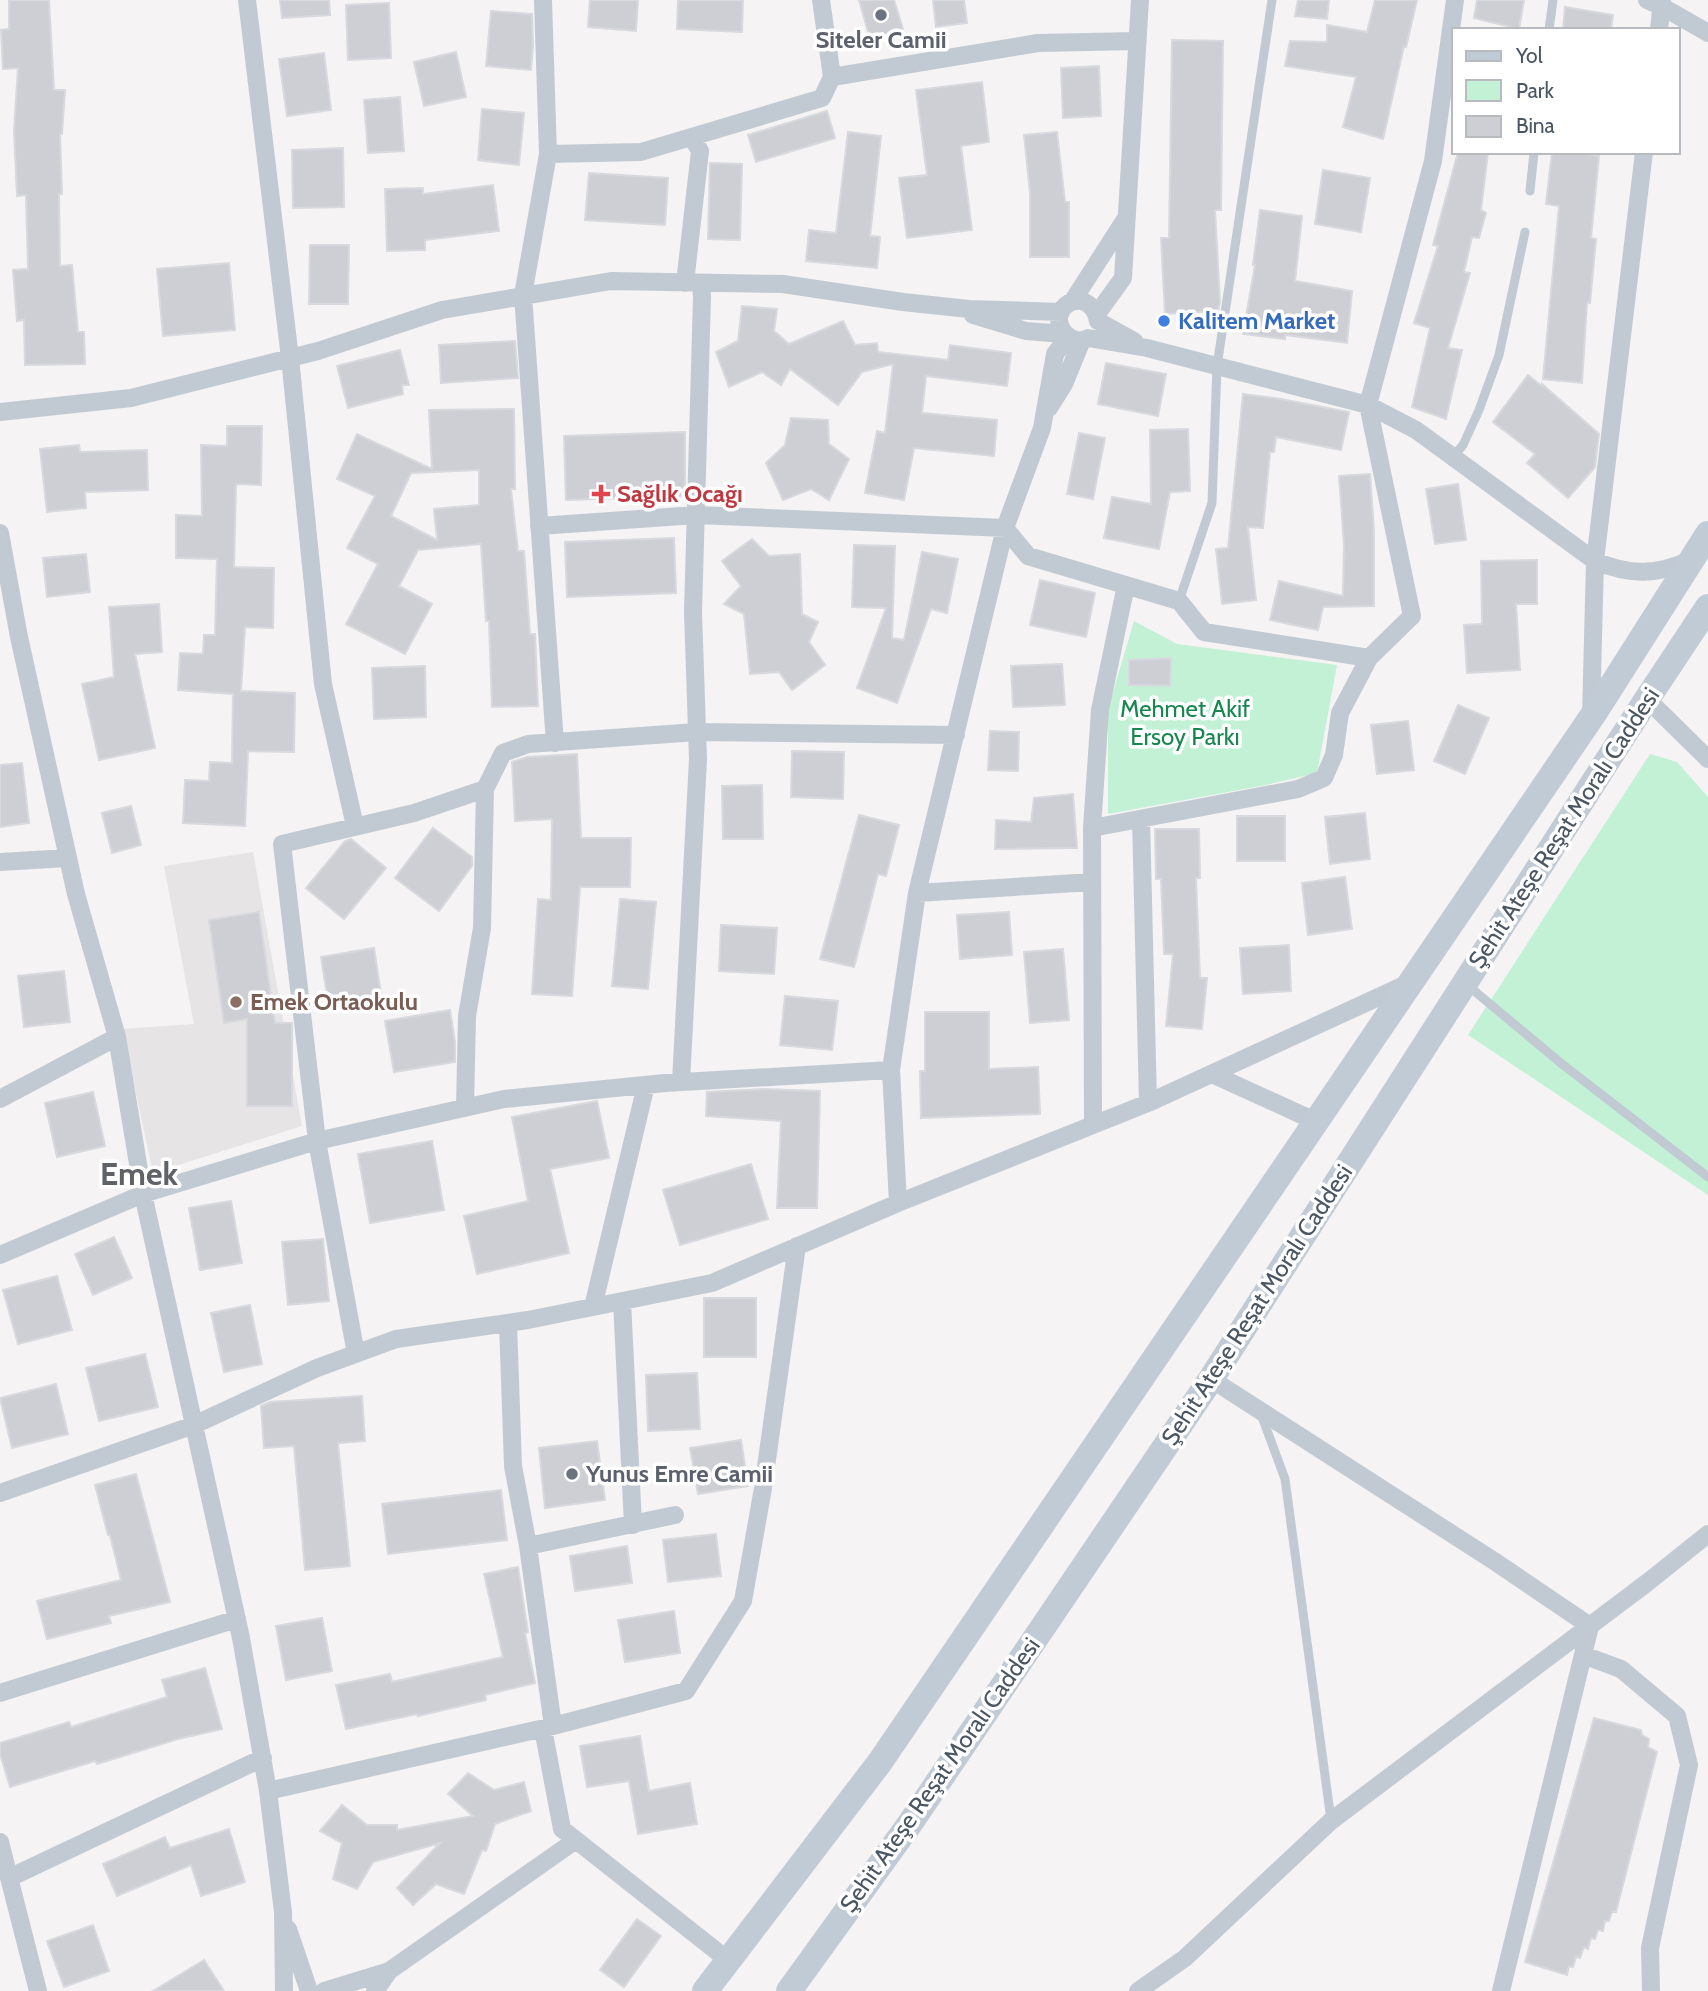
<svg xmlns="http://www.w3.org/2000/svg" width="1708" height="1991" viewBox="0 0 1708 1991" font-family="Cabin,sans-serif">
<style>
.education{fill:#e6e4e5}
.green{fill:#c3f1d5}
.building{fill:#cdcfd5;stroke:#d7d9de;stroke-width:2;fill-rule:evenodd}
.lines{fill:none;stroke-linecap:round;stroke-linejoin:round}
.service{stroke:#c1cad2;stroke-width:9}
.minor{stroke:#c1cad2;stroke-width:18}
.secondary{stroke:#c1cbd6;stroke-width:26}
.worship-dot{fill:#6b7280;stroke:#fff;stroke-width:2.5}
.shop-dot{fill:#3f7fe0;stroke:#fff;stroke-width:2.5}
.health-dot{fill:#e0444e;stroke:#fff;stroke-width:2.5}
.education-dot{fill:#8d6e63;stroke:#fff;stroke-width:2.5}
.labels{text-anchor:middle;stroke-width:7;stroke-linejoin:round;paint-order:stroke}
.worship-label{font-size:24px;font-weight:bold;fill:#5b616d;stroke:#fff}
.shop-label{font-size:24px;font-weight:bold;fill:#366cbe;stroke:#fff;text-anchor:start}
.health-label{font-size:24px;font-weight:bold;fill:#be3a42;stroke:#fff;text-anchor:start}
.park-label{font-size:24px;fill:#17864f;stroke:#fff}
.street-label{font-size:24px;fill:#4a5661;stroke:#fff}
.education-label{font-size:24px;font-weight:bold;fill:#785e54;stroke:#fff;text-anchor:start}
.district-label{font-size:32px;font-weight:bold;fill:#5f6368;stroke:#fff}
</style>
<rect width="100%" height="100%" fill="#f5f3f3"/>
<path class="education" d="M253 852 302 1126 153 1173 122 1029 194 1024 164 866Z"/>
<path class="green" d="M1134 621 1177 644 1337 665 1317 773 1266 785 1108 814V709Z
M1650 754 1677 762 1708 797V1195L1468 1035Z"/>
<path class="building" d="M9 0H49L54 90H65L62 134H60L62 194H59L60 266 72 265 78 332H84L85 364 25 365 24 320 17 321 13 270 28 269 26 195 17 196 14 131 18 68 3 69 1 30 9 29Z
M280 0H329L330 15 282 18Z
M590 0H638L636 31 588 27Z
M678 0H743L742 32 677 29Z
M859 0H894L903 29 870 39Z
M933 0H964L967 23 936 27Z
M1298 0H1329L1327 19 1295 16Z
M1375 0H1417L1406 47 1404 46 1383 139 1343 127 1356 77 1285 66 1290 41 1327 42V25L1367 32Z
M1477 0H1524L1519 29 1474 18Z
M389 3 391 58 348 60 346 5Z
M1565 7 1613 15 1611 30H1563Z
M491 11 532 14 533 45 531 70 486 66Z
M1172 40 1223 41 1221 210H1215L1220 302 1218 311 1165 314 1161 238H1169Z
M456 52 466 97 424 106 414 62Z
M324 53 331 110 287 116 279 59Z
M1099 66 1101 116 1063 118 1061 68Z
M982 82 989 142 961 146 972 230 907 238 899 178 927 175 916 90Z
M400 97 404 151 368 153 364 100Z
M482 109 524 113 519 165 478 160Z
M827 111 835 138 756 162 748 135Z
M848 132 881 136 870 236 880 237 877 268 806 261 809 230 836 233Z
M1057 132 1065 202H1069V257H1030V193L1024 135Z
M343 148 344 207 293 208 292 150Z
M1458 152H1488L1481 210 1486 213 1479 238 1472 237 1464 272 1470 273 1448 348 1462 350 1446 419 1412 407 1430 328 1414 323 1438 246 1433 245Z
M1552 152H1577L1599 156 1591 238 1596 239 1590 303H1587L1582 383 1543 379 1559 206 1546 204Z
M710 163 742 164 740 240 708 239Z
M1323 170 1370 178 1361 232 1315 224Z
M589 173 668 178 665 225 585 220Z
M493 185 499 231 425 240V250L387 251 385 189 423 188V194Z
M1260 210 1302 216 1295 281 1352 291 1347 343 1285 335V339L1243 334 1255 265H1253Z
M310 245H349L348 304H309Z
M229 263 235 330 163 336 157 269Z
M742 306 777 309 774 331 789 344 843 321 855 345 877 343 878 352 948 360 950 345 1011 353 1007 386 926 376 922 413 997 420 994 456 914 448 904 500 865 493 877 431 885 433 893 364 862 372 838 405 790 369 781 385 762 372 729 387 716 352 738 341Z
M515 341 518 378 441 383 439 345Z
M400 350 409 385H402L403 394 348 408 337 366Z
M1106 363 1166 374 1158 416 1098 404Z
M1528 375 1542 386V384L1599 434 1595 467 1568 498 1527 463 1535 454 1493 422Z
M1243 394 1281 399 1349 412 1341 450 1276 437 1274 452H1270L1263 528 1248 527 1256 600 1222 604 1216 549 1228 548Z
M514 409 515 489H511L518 551H524L530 634H535L538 706 492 707 489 621H486L481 544 418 550 399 586 432 604 405 654 346 624 378 564 347 548 375 496 337 479 357 434 432 469 429 410ZM479 470V505L434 509 437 540 391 516 411 473Z
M791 418 828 420 829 444 849 459 829 500 811 489 783 500 766 463 785 445Z
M227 426H262L261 485 236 484 234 567 274 568 273 628 245 627 241 691 295 693 294 752 248 751 245 826 183 823 185 780 209 781 210 762 232 763 233 694 178 690 180 653 203 654 204 635H215L217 559 176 558V515L202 516 201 445 227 446Z
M1188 429 1190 491 1170 492 1159 549 1104 538 1112 497 1151 504 1150 430Z
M685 432V496L566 500 564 436Z
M1079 433 1105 438 1093 499 1067 494Z
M79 445 80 452 147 450 148 490 85 492 86 508 47 512 40 449Z
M1370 474 1374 531V606L1323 607 1318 630 1270 620 1279 581 1343 596 1344 545 1339 476Z
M1458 484 1466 540 1435 544 1426 489Z
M674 538 676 593 567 597 565 542Z
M752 539 769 556 800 554 802 614 818 622 809 642 825 665 792 690 779 672 750 674 744 614 724 604 741 586 722 561Z
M854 545 895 546 892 638 904 640 922 552 958 559 947 613 931 609 897 703 857 688 886 608 852 607Z
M86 554 90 592 47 597 43 558Z
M1537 560V604H1516L1520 670 1467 673 1464 625 1482 624 1481 561Z
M1040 580 1095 593 1086 637 1030 625Z
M159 604 162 652 135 654 155 748 99 760 82 684 114 677 109 607Z
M1171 658 1170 686 1129 685V660Z
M1062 664 1065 705 1013 707 1011 666Z
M425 666 426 717 374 719 372 668Z
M1458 705 1489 718 1465 774 1434 761Z
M1408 721 1414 770 1377 774 1371 725Z
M990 731 1019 732 1018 771 988 770Z
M792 751 844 752 843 799 791 797Z
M577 754 581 838H631L630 887H580L572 996 532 994 538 899 551 900 552 819 515 821 512 762 527 757Z
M22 763 29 823 0 827V765Z
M762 785 763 839H723L722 786Z
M1073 794 1077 848 995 849 996 820 1031 822 1034 798Z
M131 806 141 845 112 853 102 813Z
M1365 813 1370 859 1330 864 1325 817Z
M859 815 899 825 886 876 878 874 854 967 820 959Z
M1237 816H1285V861H1237Z
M433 828 472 857V866L439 911 395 878Z
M1155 829H1199L1200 878H1196L1200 978H1207L1202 1029 1166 1026 1173 954H1164L1161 879H1156Z
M351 839 386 868 344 919 306 888 345 841Z
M1345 877 1352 929 1308 935 1302 883Z
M620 899 656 902 648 989 612 986Z
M259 912 275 1023H292V1106H247V1019L224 1023 209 920Z
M1009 912 1012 955 960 959 957 915Z
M721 925 777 928 774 974 719 971Z
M1289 945 1291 991 1243 994 1240 948Z
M374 948 382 1000 329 1008 321 957Z
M1063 949 1069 1020 1030 1023 1024 952Z
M64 971 70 1022 24 1027 18 976Z
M785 996 838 1001 832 1050 780 1045Z
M450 1010 455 1042V1062L394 1072 385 1021Z
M925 1012H989V1069L1038 1067 1040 1114 921 1118 920 1071H925Z
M764 1089 820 1091 817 1208H777L781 1121 706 1116 707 1092Z
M93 1092 105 1146 57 1157 45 1103Z
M597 1101 609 1158 550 1169 569 1253 477 1274 464 1216 528 1201 512 1117Z
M432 1141 444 1210 370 1223 358 1154Z
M751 1164 768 1219 680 1245 663 1190Z
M231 1201 242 1263 200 1270 189 1208Z
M114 1237 132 1278 93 1295 75 1254Z
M323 1239 329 1301 288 1305 282 1242Z
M57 1276 72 1330 18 1344 3 1290Z
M704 1298H756V1357H704Z
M250 1305 262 1364 224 1372 211 1313Z
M145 1354 158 1407 99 1421 86 1368Z
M697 1373 700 1429 648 1431 646 1375Z
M56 1384 68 1434 12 1448 0 1398Z
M362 1396 365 1441 338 1443 350 1566 305 1570 294 1446 264 1448 261 1406 270 1402Z
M741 1440 748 1486 698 1494 690 1448Z
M597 1441 605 1500 545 1508 539 1448Z
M136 1474 170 1602 109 1616 111 1623 47 1639 37 1601 121 1580 110 1535H108L95 1485Z
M501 1490 507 1540 388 1554 382 1504Z
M716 1534 721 1576 668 1582 663 1540Z
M627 1546 632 1583 575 1591 570 1556Z
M518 1567 528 1632 525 1633 535 1683 485 1695 486 1700 418 1716 417 1714 346 1729 336 1685 390 1674 392 1682 503 1657 484 1574Z
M674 1611 680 1653 625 1662 618 1620Z
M322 1618 332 1671 286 1680 276 1626Z
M205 1668 222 1729 178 1739 97 1764 95 1761 10 1787 0 1754V1743L69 1722 71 1727 167 1697 162 1680Z
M1594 1718 1641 1730 1642 1735 1649 1739 1648 1747 1657 1752 1616 1912H1612L1609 1921H1605L1603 1931 1598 1930 1595 1939 1591 1938 1588 1949 1584 1947 1580 1958 1576 1957 1573 1967 1569 1966 1567 1975 1525 1962Z
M640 1736 649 1791 690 1783 697 1824 638 1834 629 1781 587 1787 580 1746Z
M468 1773 494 1790 524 1782 531 1811 495 1824 486 1851 482 1850 464 1894 436 1884 413 1905 397 1888 440 1843 373 1862 357 1889 333 1879 342 1843 320 1831 342 1805 367 1825H397V1830L473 1816 448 1794Z
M229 1829 245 1882 201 1896 191 1865 117 1896 103 1864 165 1837 170 1848Z
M637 1919 661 1936 624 1987 600 1970Z
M93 1925 109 1971 64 1987 47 1941Z
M204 1960 224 1991H153Z"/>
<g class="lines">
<path class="service" d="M1549 30 1553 0
M1530 191 1534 152
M1453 457 1463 445 1479 410 1499 355 1525 232
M1179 601 1212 503 1217 366 1272 0
M1466 984 1562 1064 1708 1177
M1261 1414 1285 1479 1331 1820"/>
<path class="minor" d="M247 0 290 358 323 684 355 826
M543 0 548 154 523 295 555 743
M821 0 832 77
M1647 0 1661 6 1708 33
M1659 30 1662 0
M548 154 641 152 822 98 832 77 1038 43 1136 41
M685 283 700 151 692 137
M1072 302 1126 218
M1097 314 1123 278 1140 0
M973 315 1026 331 1064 334
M1088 338 1147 348 1368 405 1416 430 1595 561C1631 576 1657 575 1691 560
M1077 340C1062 337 1052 318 1065 306 1080 293 1096 306 1098 321L1134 341
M1049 408 1064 384 1082 340
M0 412 131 398 318 351 442 310 611 281 783 284 903 302 969 309 1061 312
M539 526 696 515 1005 528 1028 556 1179 601 1204 632 1369 658
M0 533 19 637 76 894 117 1037 143 1194 241 1638 268 1791 283 1912 284 1991
M1647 699 1708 759
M1591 716 1595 561 1644 152
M1141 819 1148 1103
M1092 828 1298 789 1324 778 1334 755 1340 713 1369 658 1412 616 1368 405 1433 161 1455 0
M0 862 68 858
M917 893 1092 882
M1212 1074 1315 1121
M681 1082 698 759 693 612 702 297 701 283
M0 1099 117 1037
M465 1107 467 1016 482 928 485 789
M1093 1125 1092 828 1100 710 1126 585
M898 1203 891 1070 917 893 1005 528 1042 428 1055 354 1068 337
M0 1255 143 1194 317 1141 504 1099 665 1083 891 1070
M622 1301 633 1525
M593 1307 646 1085
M508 1323 513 1466 528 1546 553 1726
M356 1354 317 1141 282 844 414 813 485 789 503 753 528 744 697 732 956 735
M1211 1379 1494 1561 1590 1626 1501 1991
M0 1493 194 1425 317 1368 396 1339 528 1320 712 1283 898 1203 1148 1103 1409 983
M528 1546 675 1515
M1583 1655 1621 1669 1677 1716 1689 1765 1650 1948 1651 1991
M0 1693 237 1619
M543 1729 562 1829 729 1961
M268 1791 553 1726 686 1691 743 1601 763 1488 797 1246
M0 1842 38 1991
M9 1878 263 1758
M288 1929 309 1991
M324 1991 389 1971
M375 1991 389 1971 576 1840
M1138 1991 1185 1958 1331 1821 1648 1582 1708 1534"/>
<path class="secondary" d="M705 1991 880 1762 1595 712 1708 534
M789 1991 911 1822 1211 1379 1647 699 1708 607"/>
</g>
<g class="worship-dot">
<circle cx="881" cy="15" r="7"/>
<circle cx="572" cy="1474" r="7"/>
</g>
<circle class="shop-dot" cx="1164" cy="321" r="7"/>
<path class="health-dot" d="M597.5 483.5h7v7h7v7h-7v7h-7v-7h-7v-7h7z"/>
<circle class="education-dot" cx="236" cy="1002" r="7"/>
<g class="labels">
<g class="worship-label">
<text x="881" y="48">Siteler Camii</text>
<text x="586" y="1482" text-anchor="start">Yunus Emre Camii</text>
</g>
<g class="shop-label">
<text x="1178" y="329">Kalitem Market</text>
</g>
<g class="health-label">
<text x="617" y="502">Sağlık Ocağı</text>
</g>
<g class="park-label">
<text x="1185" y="717">Mehmet Akif<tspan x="1185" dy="28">Ersoy Parkı</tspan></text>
</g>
<g class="street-label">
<text transform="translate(1564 828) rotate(-57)" y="8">Şehit Ateşe Reşat Moralı Caddesi</text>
<text transform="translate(1257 1305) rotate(-57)" y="8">Şehit Ateşe Reşat Moralı Caddesi</text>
<text transform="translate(940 1775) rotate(-55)" y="8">Şehit Ateşe Reşat Moralı Caddesi</text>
</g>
<g class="education-label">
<text x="250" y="1010">Emek Ortaokulu</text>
</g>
<g class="district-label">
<text x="139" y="1185">Emek</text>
</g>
</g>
<rect x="1452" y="28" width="228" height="126" fill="#ffffff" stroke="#b7bbc0" stroke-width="2"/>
<rect x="1466" y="51" width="35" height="10" fill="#c1cbd6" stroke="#b7bbc0" stroke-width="2"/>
<text x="1516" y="63" font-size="21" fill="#4a5661">Yol</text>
<rect x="1466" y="80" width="35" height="21" fill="#c3f1d5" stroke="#b7bbc0" stroke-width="2"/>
<text x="1516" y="98" font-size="21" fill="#4a5661">Park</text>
<rect x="1466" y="116" width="35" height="21" fill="#cdcfd5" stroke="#b7bbc0" stroke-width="2"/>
<text x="1516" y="133" font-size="21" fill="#4a5661">Bina</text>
</svg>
